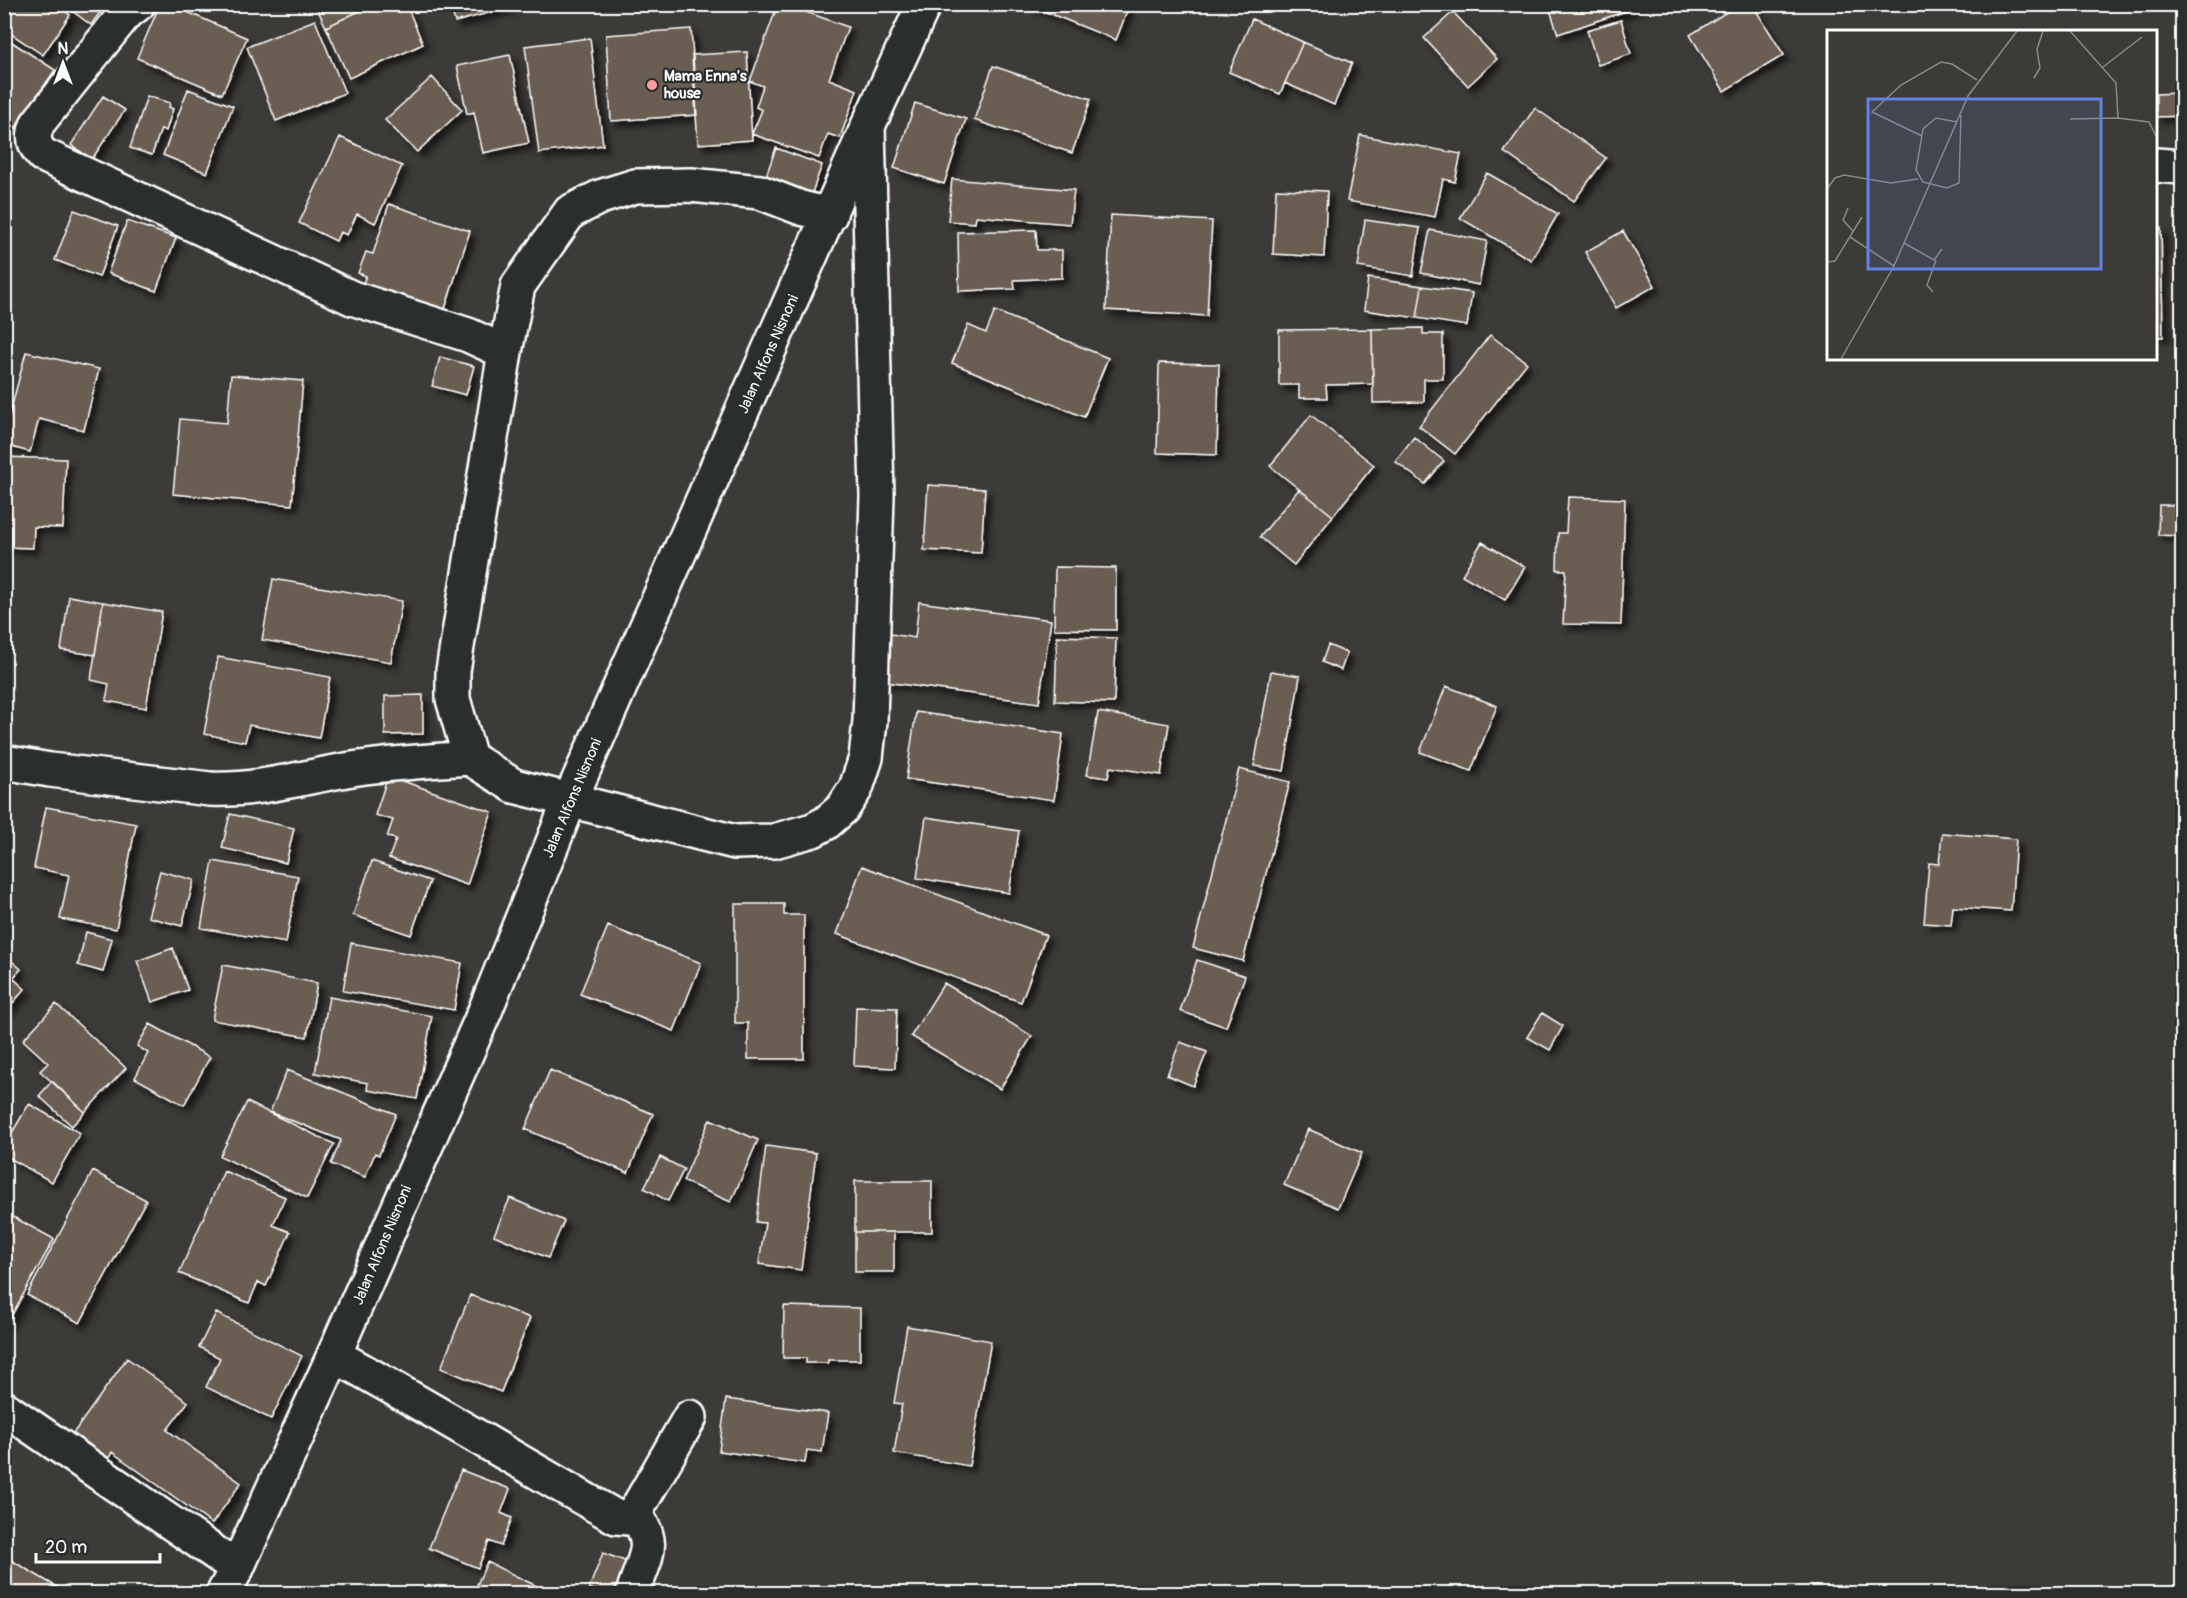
<svg xmlns="http://www.w3.org/2000/svg" width="2187" height="1598" viewBox="0 0 2187 1598" font-family="Pangolin,sans-serif">
<style>
.building{fill:#6a5d51;stroke:#fff;stroke-width:1.5;filter:url(#shadow)}
.lines{fill:none;stroke-linecap:round;stroke-linejoin:round}
.street-casing{stroke:#fff;stroke-width:38}
.secondary-casing{stroke:#fff;stroke-width:38}
.street{stroke:#2a2d2e;stroke-width:33}
.secondary{stroke:#2a2d2e;stroke-width:33}
.poi-dot{fill:#ff9aa2;stroke:#2a2d2e;stroke-width:2}
.labels{text-anchor:middle;stroke-width:4.5;stroke-linejoin:round;paint-order:stroke}
.poi-label{font-size:15px;font-weight:bold;fill:#fff;stroke:#2a2d2e;text-anchor:start}
.street-label{font-size:15px;fill:#fff;stroke:#2a2d2e}
.inset-road{fill:none;stroke:#8b8988;stroke-width:1.5}
.view{fill:#6183e4;fill-opacity:0.15;stroke:#6183e4;stroke-width:3}
.inset-edge{fill:none;stroke:#fff;stroke-width:3}
</style>
<defs>
<filter id="shadow"><feDropShadow dx="5.5" dy="5.5" stdDeviation="3" flood-color="#0009"/></filter>
</defs>
<rect width="100%" height="100%" fill="#3d3b38"/>
<filter id="ink" filterUnits="userSpaceOnUse"><feTurbulence type="fractalNoise" baseFrequency=".0167" numOctaves="2"/><feDisplacementMap in="SourceGraphic" scale="12" xChannelSelector="R" yChannelSelector="G"/><feConvolveMatrix kernelMatrix="1 2 1 2 8 2 1 2 1" color-interpolation-filters="sRGB"/></filter>
<g filter="url(#ink)">
<path class="building" d="M4 4H55L70 15 43 55 4 29Z
M63 4H106L91 25Z
M160 4H169L247 38 222 94 137 58Z
M315 4H371L372 5 326 27Z
M406 4 423 44 349 78 326 27 374 4Z
M450 4H509L510 7 455 22Z
M778 4H784L848 27 829 79 857 90 840 138 828 134 819 158 752 134 762 110 756 107 763 86 750 81Z
M1026 4H1130L1116 40Z
M1548 4H1647L1558 34Z
M1739 4H1752L1784 55 1724 91 1690 35Z
M1453 12 1497 59 1468 86 1424 38Z
M1252 19 1303 42 1280 94 1229 72Z
M315 20 345 93 276 121 247 47Z
M1621 20 1631 54 1598 65 1587 30Z
M691 29 697 115 611 121 606 35Z
M4 37 55 70 12 133 4 129Z
M590 38 603 145 539 153 525 46Z
M1303 42 1352 63 1334 105 1285 83Z
M747 52 752 140 698 144 692 55Z
M510 55 529 143 483 153 474 112 467 114 457 66Z
M993 66 1091 99 1072 153 974 120Z
M432 77 462 110 417 152 385 120Z
M188 89 233 106 207 173 163 155Z
M2181 93 2182 116 2156 117V94Z
M103 96 125 110 92 159 71 145Z
M147 96 170 103 169 107 173 109 166 131 161 129 152 155 130 148Z
M915 103 966 119 944 184 894 168Z
M1535 108 1606 158 1574 201 1504 152Z
M1360 135 1461 154 1455 182 1443 179 1435 217 1347 201Z
M340 137 402 166 375 223 357 214 347 235 340 232 336 241 299 223Z
M776 148 822 165 809 201 763 184Z
M1487 173 1558 214 1531 260 1460 218Z
M952 179 1074 190 1070 224 976 216 975 223 948 221Z
M1276 189 1327 191 1324 257 1273 254Z
M389 204 470 231 444 312 362 285 366 276 358 273 366 252 373 254Z
M74 210 118 226 99 277 55 260Z
M1111 215 1212 221 1207 316 1106 310Z
M1365 220 1420 228 1413 276 1358 267Z
M127 221 176 238 156 291 108 273Z
M2156 228H2161L2163 337H2156Z
M1036 230 1037 250H1062V278L1014 280 1015 289 959 291 958 232Z
M1430 230 1487 241 1479 285 1421 273Z
M1623 231 1655 286 1616 308 1585 252Z
M1368 278 1422 286 1417 318 1364 310Z
M1422 286 1472 293 1467 326 1417 318Z
M995 311 1108 358 1084 417 952 363 968 325 986 333Z
M1423 328V334H1443V379H1424V402L1373 403 1372 329Z
M1372 329 1373 384 1326 385 1327 398H1299V385H1279V330Z
M1490 335 1527 363 1455 454 1419 426Z
M2182 343V415H2178Z
M26 352 99 369 84 430 39 419 30 452 4 445V436Z
M440 357 474 366 466 395 432 386Z
M1159 363 1219 364 1217 455 1157 453Z
M231 375 303 381 292 505 173 494 180 419 227 423Z
M1311 415 1374 465 1333 516 1270 466Z
M1414 437 1444 461 1425 484 1395 461Z
M4 457 66 459 63 528 34 527 33 548 4 547Z
M928 485 985 489 981 553 924 550Z
M1299 489 1333 516 1294 565 1260 537Z
M1568 497 1625 499 1621 625 1563 624 1566 570H1557L1558 533H1566Z
M2159 505H2182V536L2158 535Z
M1482 542 1525 567 1505 600 1462 575Z
M1055 567 1116 568V630L1054 629Z
M273 579 402 601 391 662 262 640Z
M69 596 103 602 95 655 61 650Z
M103 602 162 612 146 708 106 701 109 684 91 680Z
M919 602 1051 620 1039 703 878 681 885 633 915 638Z
M1057 636 1116 638 1114 703 1055 701Z
M1328 645 1347 653 1341 670 1322 662Z
M218 657 330 677 319 738 249 725 245 742 204 734Z
M1271 671 1300 676 1284 771 1254 766Z
M1446 686 1497 706 1471 771 1420 752Z
M423 695V734L385 735V696Z
M916 712 1063 734 1054 800 906 779Z
M1098 712 1169 724 1161 775 1110 767 1108 778 1087 775Z
M1239 769 1290 782 1243 961 1193 948Z
M388 776 492 812 467 885 389 858 396 839 387 837 393 820 375 815Z
M46 807 136 824 116 929 60 919 69 875 34 868Z
M230 814 294 828 286 863 222 848Z
M926 817 1019 831 1009 893 917 878Z
M1942 833 2016 839 2011 911 1953 907 1951 925 1924 923 1929 863 1939 864Z
M213 861 298 876 286 943 201 928Z
M372 861 430 881 411 935 353 915Z
M862 866 1046 935 1021 1002 837 934Z
M160 871 194 880 182 926 148 917Z
M735 904H784V915H804V1059H748V1023H735Z
M608 926 701 963 674 1031 580 994Z
M86 932 112 939 103 972 78 965Z
M351 943 462 963 454 1010 343 991Z
M173 948 188 990 152 1002 137 961Z
M4 954 21 969 13 978 25 989 4 1013Z
M1197 960 1245 976 1226 1027 1180 1011Z
M223 965 317 983 307 1037 212 1020Z
M944 983 1032 1036 1000 1089 911 1036Z
M329 997 432 1016 417 1099 367 1090 368 1083 315 1073Z
M56 1004 126 1068 85 1112 40 1071 48 1063 23 1040Z
M856 1007 897 1008 895 1068 854 1066Z
M1542 1013 1563 1026 1550 1050 1527 1037Z
M150 1024 210 1057 184 1105 135 1078 148 1053 137 1046Z
M1180 1042 1207 1052 1193 1086 1167 1075Z
M287 1070 396 1114 379 1155 375 1153 365 1177 331 1164 341 1140 270 1112Z
M550 1070 653 1114 628 1173 525 1129Z
M52 1081 85 1112 72 1126 39 1096Z
M247 1102 334 1144 307 1198 220 1156Z
M29 1104 80 1133 52 1182 4 1155V1146Z
M710 1119 758 1140 731 1202 683 1181Z
M1308 1129 1362 1153 1338 1208 1284 1185Z
M766 1146 816 1153 801 1270 759 1264 765 1223 756 1222Z
M660 1157 684 1169 668 1201 644 1188Z
M93 1171 146 1200 80 1323 27 1295Z
M224 1171 285 1197 273 1225 290 1232 266 1286 258 1282 249 1303 179 1273Z
M855 1181H932V1232H855Z
M510 1198 564 1221 548 1258 494 1235Z
M4 1212 54 1239 4 1329Z
M855 1232H894V1272H855Z
M470 1295 530 1318 501 1392 441 1368Z
M784 1306 860 1308V1360H828V1363H806V1358H783Z
M216 1313 302 1356 271 1419 206 1387 220 1358 199 1347Z
M907 1326 991 1341 969 1466 894 1453 902 1404 894 1403Z
M127 1358 188 1402 167 1430 241 1483 212 1524 112 1452 108 1460 72 1435Z
M726 1399 828 1413 822 1452 807 1450 805 1463 719 1451Z
M461 1470 510 1489 501 1513 512 1518 501 1546 489 1541 478 1568 429 1548Z
M603 1553 633 1564 620 1594H602L589 1588Z
M4 1556 69 1594H4Z
M487 1562 553 1594H473Z"/>
<g class="lines">
<g class="street-casing">
<path id="street" d="M138 4 125 14 38 123C32 136 33 145 43 155L352 298 468 335 505 352
M2156 165 2182 167
M830 215 801 208 760 192 691 185 635 186 600 197 570 212 518 286 505 352 453 671V699L470 758 514 786 735 842 774 841 813 830 826 823 843 808 856 788 866 758 870 721 877 496 868 126
M4 762 50 770 210 789C257 791 300 778 346 770 387 763 428 761 470 758
M334 1355C429 1407 522 1464 616 1517L629 1518 634 1514 690 1417
M4 1408 237 1568
M633 1594C642 1560 660 1545 634 1514"/>
</g>
<g class="secondary-casing">
<path id="secondary" d="M223 1594 237 1568 334 1355 485 1011 570 800 868 126 924 4"/>
</g>
<use href="#street" class="street"/>
<use href="#secondary" class="secondary"/>
</g>
</g>
<circle class="poi-dot" cx="652" cy="85" r="6"/>
<g class="labels">
<g class="poi-label">
<text x="664" y="81">Mama Enna's<tspan x="664" dy="17">house</tspan></text>
</g>
<g class="street-label">
<text transform="translate(768 354) rotate(-66)" y="5">Jalan Alfons Nisnoni</text>
<text transform="translate(572 798) rotate(-67)" y="5">Jalan Alfons Nisnoni</text>
<text transform="translate(382 1245) rotate(-67)" y="5">Jalan Alfons Nisnoni</text>
</g>
</g>
<g transform="translate(1827 30)">
<rect width="330" height="330" fill="#3d3b38"/>
<path class="inset-road" d="M243 1 289 53 291 88 322 92 330 108M276 37 315 7M207 48 213 38 210 19 216 1M243 89 292 88M130 92 109 88 96 99 89 140 96 152 120 158 132 153 134 85M95 106 45 82 74 55 114 32 125 34 150 50M0 159 8 148 17 145 64 153 91 149M21 178 16 190 26 201M23 207 67 236M77 213 107 230 115 219M0 232 8 231 35 187M106 262 100 255 109 230M14 329 67 236 141 66 190 1"/>
<path class="view" d="M41 69H274V239H41Z"/>
<rect width="330" height="330" class="inset-edge"/>
</g>
<rect width="2187" height="1598" fill="none" stroke="#2a2d2e" stroke-width="24"/>
<rect x="12" y="12" width="2163" height="1574" fill="none" stroke="#fff" stroke-width="2" filter="url(#ink)"/>
<g transform="translate(63 63)" stroke="#2a2d2e" stroke-width="4.5" paint-order="stroke">
<path d="M0-4.5L10 22L0 15L-10 22Z" fill="#ffffff"/>
<text y="-9" font-size="16" font-weight="bold" text-anchor="middle" fill="#ffffff">N</text>
</g>
<path d="M36 1553v9h124v-9" fill="none" stroke="#ffffff" stroke-width="3"/>
<text x="45" y="1553" font-size="18" fill="#ffffff" stroke="#2a2d2e" stroke-width="4.5" paint-order="stroke">20 m</text>
</svg>
